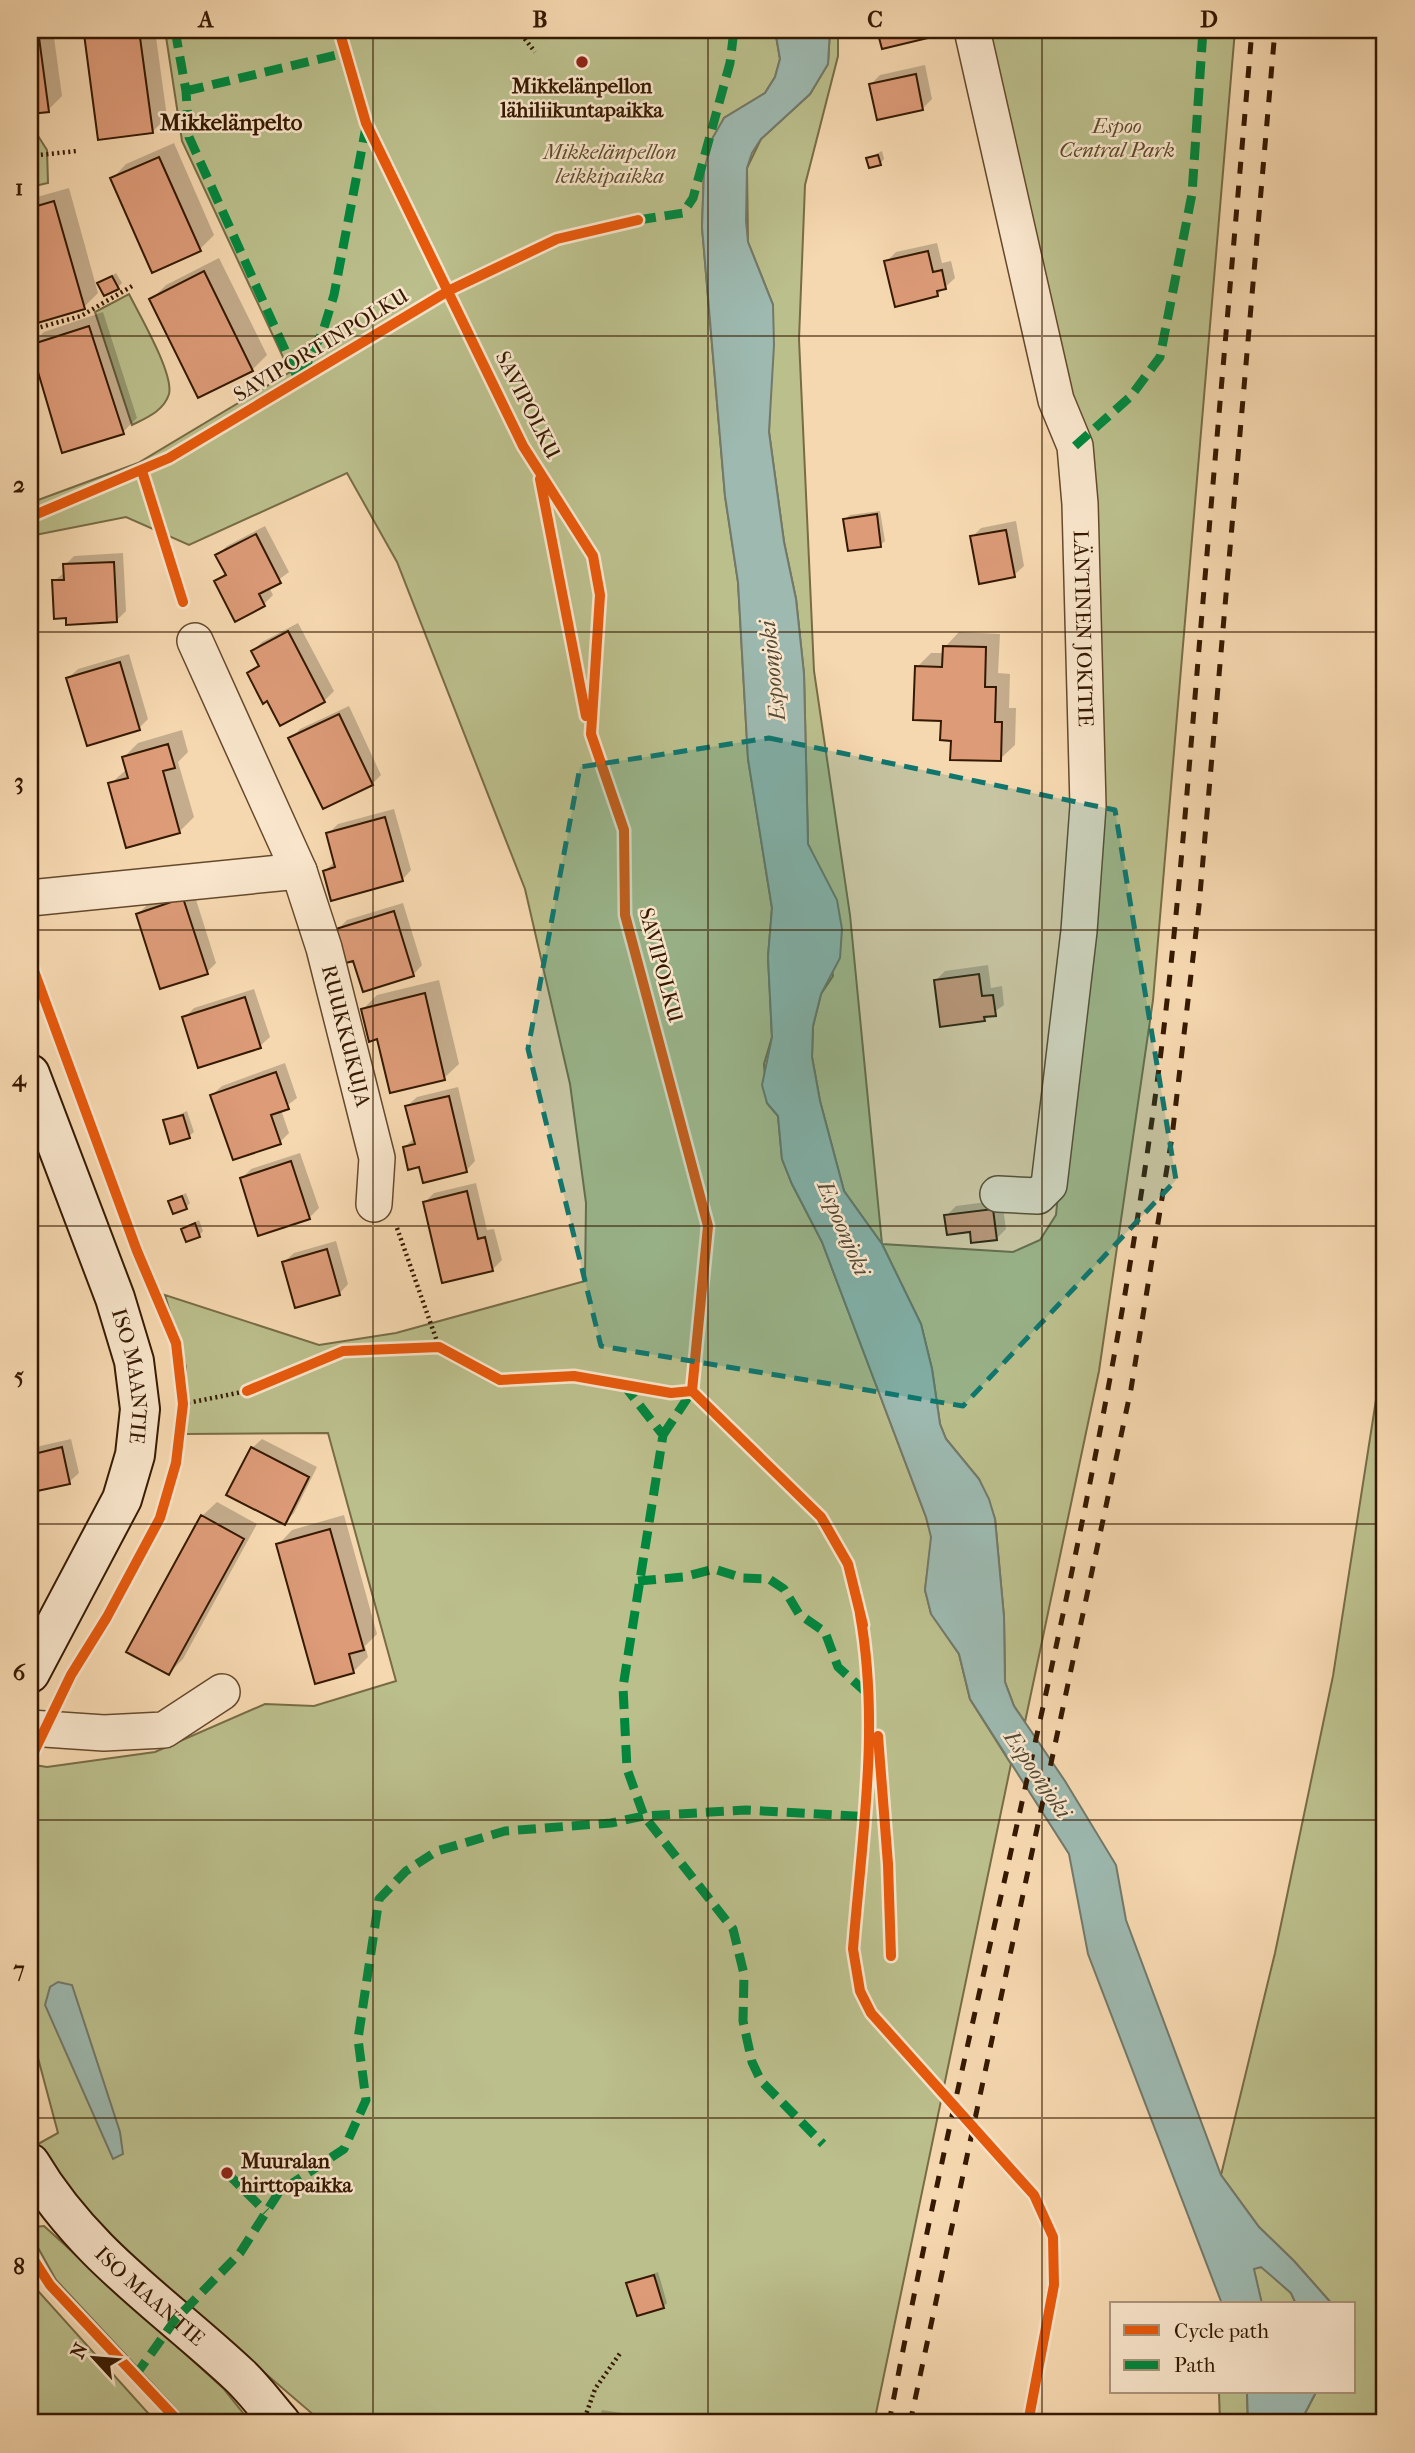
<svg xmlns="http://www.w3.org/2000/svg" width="1415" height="2453" viewBox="0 0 1415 2453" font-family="'IM FELL French Canon',serif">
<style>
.green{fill:#bbbf8c;stroke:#786c46;stroke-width:2}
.water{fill:#9db9b0;stroke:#73796a;stroke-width:2}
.shadow{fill:#0003}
.building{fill:#dd9b78;stroke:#351900;stroke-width:2}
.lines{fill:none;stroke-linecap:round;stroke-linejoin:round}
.street-casing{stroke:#65492c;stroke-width:38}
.secondary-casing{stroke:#351900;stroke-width:42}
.path{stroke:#351900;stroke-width:4.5;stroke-dasharray:2 3.5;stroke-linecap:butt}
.street{stroke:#f9e6cc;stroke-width:35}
.secondary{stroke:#f9e6cc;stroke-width:38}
.rail{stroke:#351900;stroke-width:5;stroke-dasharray:12 12;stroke-linecap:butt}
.quiet{stroke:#00873e;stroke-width:9;stroke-dasharray:18 9;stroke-linecap:butt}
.cycleway-casing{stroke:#f9e6cc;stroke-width:15}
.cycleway{stroke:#e8590c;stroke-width:10}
.marked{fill:#0f766e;fill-opacity:0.2;stroke:#0f766e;stroke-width:5;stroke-dasharray:14 9;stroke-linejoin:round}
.grid{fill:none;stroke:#351900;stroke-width:2;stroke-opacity:0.55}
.poi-dot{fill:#8f2418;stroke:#f9e6cc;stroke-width:2.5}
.labels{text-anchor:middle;stroke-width:5;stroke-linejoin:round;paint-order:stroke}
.poi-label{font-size:21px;font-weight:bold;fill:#351900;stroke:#f9e6cc}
.park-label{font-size:21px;font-style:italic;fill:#5d4b2a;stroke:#f9e6cc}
.street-label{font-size:21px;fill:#351900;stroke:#f9e6cc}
.neighbourhood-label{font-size:23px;font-weight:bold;fill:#351900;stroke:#f9e6cc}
.water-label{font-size:23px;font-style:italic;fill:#544935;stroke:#f9e6cc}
.neatline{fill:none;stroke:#351900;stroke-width:2.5}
.grid-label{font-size:23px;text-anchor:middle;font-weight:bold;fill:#351900}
</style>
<rect width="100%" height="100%" fill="#f6d8b0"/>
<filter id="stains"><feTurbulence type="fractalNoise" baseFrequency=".00286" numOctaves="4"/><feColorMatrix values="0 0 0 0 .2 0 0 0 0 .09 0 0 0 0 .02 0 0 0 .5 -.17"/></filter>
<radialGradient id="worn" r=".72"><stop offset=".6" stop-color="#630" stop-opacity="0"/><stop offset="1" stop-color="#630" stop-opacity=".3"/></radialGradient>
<path class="green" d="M165 30H775L780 59 775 77 765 93 724 118 704 171 702 227 725 496 738 582 748 759 772 908 768 957 772 1037 764 1064 767 1103 778 1116 782 1159 792 1184 822 1242 926 1517 932 1537 925 1590 931 1613 959 1654 970 1699 1011 1764 874 2423H318L315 2416 79 2214 38 2144 58 2133 30 2028V1788L34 1765 47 1767 155 1752 265 1704 314 1706 396 1681 328 1433 185 1434 186 1367 165 1295 319 1345 396 1333 585 1281 586 1203 570 1084 525 889 397 562 347 473 189 545 126 517 30 536V503L138 463 290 372 182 141Z
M830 30H838V56L805 185 799 339 814 671 850 915 882 1244 1013 1252 1040 1240 1056 1215 1095 808 1060 384 983 30H1235L1153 1000 1099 1371 1025 1722 1014 1706 1005 1682 1004 1617 995 1519 979 1479 946 1439 940 1424 932 1369 921 1324 882 1244 844 1191 820 1101 812 1057 813 1026 821 994 833 976 816 862 808 844 804 674 796 599 784 542 769 432 773 305 748 242 747 168 761 139 810 94 828 64Z
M33 128 47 150 48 183 30 187V129Z
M129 294C139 314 174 374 169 394 164 411 146 418 132 425L95 312Z
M1385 1342V2423H1300L1316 2392H1354V2304H1332L1294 2261 1259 2227 1221 2175 1275 1953 1333 1676Z
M44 2226 223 2388 251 2423H189L56 2280 32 2237 34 2227Z
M1262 2267 1291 2293 1296 2304H1262L1253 2268Z
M30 2282 157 2423H30Z
M1219 2392H1247L1248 2423H1220Z"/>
<path class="water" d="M775 30H830L828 64 810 94 761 139 752 153 747 168 746 221 748 242 773 305 774 345 769 432 784 542 796 599 804 674 808 844 837 900 842 929 840 958 821 994 813 1026 812 1057 820 1101 844 1191 882 1244 921 1324 932 1369 940 1424 946 1439 979 1479 989 1499 995 1519 1004 1617 1005 1682 1014 1706 1065 1781 1116 1865 1126 1920 1221 2175 1259 2227 1294 2261 1332 2304H1296L1291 2293 1261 2267 1254 2269 1262 2304H1222L1088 1954 1069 1854 970 1699 959 1654 931 1614 925 1590 931 1537 926 1517 822 1242 792 1184 782 1159 778 1116 767 1103 762 1085 772 1037 768 957 772 908 748 759 738 582 725 496 702 227 704 171 712 139 724 118 765 93 775 77 780 59Z
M58 1982 72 1985 120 2132 123 2154 113 2159 45 2005 50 1987Z
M1247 2392H1316L1300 2423H1248Z"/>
<path class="shadow" d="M30 30H53L62 96 48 110 30 112Z
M90 30H155L167 117 153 131 85 34Z
M879 30H937L931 35 883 47Z
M925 65 932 99 923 108 871 84 880 75Z
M174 143 214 235 200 249 112 179 126 164Z
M882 151 884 159 880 164 868 158Z
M69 188 98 293 84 307 35 321 30 303V199Z
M937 243 942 263 951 261 955 278 937 295 886 262 896 252Z
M219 258 267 355 252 370 199 396 152 299 166 285Z
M116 273 122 283 118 287 100 284Z
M103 312 137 418 123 432 63 451 30 346 44 332Z
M880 511 885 541 880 545 845 519 850 515Z
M1016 521 1024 566 1014 575 972 537 981 528Z
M265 526 289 572 269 587 273 595 264 604 216 582 226 572 217 555 227 546Z
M123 553 126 611 116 621 54 581 65 572V565L74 556Z
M298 623 334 691 324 701 268 699 249 673 259 663 253 651 262 642Z
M959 632 1000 634 998 673 1010 674 1009 708H1016L1015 745 1000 759 953 739 917 667 931 653H945V647Z
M129 654 148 719 139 728 68 678 78 669Z
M349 706 381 775 372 784 291 739 300 729Z
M182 730 188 752 178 762 194 817 179 832 110 784 127 769 124 757 138 743Z
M394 809 411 870 402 880 325 871 334 862 328 834 338 824Z
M193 890 216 963 207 972 138 914 147 905Z
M403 903 422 965 413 975 354 959 338 929 347 920Z
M988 965 991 988 1002 986 1004 1005 984 1019 936 980 945 971Z
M439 980 459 1064 444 1078 378 1037 363 1009 377 995Z
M254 989 270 1037 260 1046 184 1018 194 1008Z
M285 1063 297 1098 281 1110 289 1133 280 1142 212 1095 222 1086Z
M458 1087 475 1161 466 1171 420 1165 405 1147 415 1137 407 1106 417 1097Z
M187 1111 194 1132 189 1136 165 1121Z
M300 1153 319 1208 309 1218 242 1178 251 1169Z
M476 1183 487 1230 494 1229 502 1260 492 1270 425 1202 434 1193Z
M186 1193 190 1203 186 1208 170 1201Z
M1002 1200 1006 1229 997 1238 971 1230 946 1216 956 1206Z
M30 1205 38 1230 30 1238Z
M199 1220 203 1231 199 1236 183 1229Z
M336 1241 348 1284 339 1294 284 1262 294 1253Z
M71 1439 79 1473 69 1482 31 1455 40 1446Z
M262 1439 317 1467 294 1513 284 1523 252 1448Z
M217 1502 257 1524 183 1659 169 1673 202 1516Z
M344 1515 377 1634 365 1646 368 1657 353 1672 278 1545 292 1530Z
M658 2272 667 2303 663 2307 628 2284Z
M602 2410 622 2413 621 2423H597Z"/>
<path class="building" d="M30 30H38L49 112 30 114Z
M112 30H139L153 133 98 140 84 34Z
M877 30H930L932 37 882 49Z
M916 74 923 110 877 120 869 84Z
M878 155 881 165 869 168 866 158Z
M159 157 201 251 152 273 110 178Z
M54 201 85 309 34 324 30 310V208Z
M928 251 933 272 942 270 946 289 937 291 938 296 895 307 884 261Z
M204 271 253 371 198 398 149 299Z
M112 276 119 289 104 296 97 283Z
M89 326 124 434 62 453 30 345Z
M877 514 881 547 848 551 843 519Z
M1006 530 1015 577 979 584 970 536Z
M256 534 281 583 259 594 265 606 235 622 214 581 226 575 215 555Z
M114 562 117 622 66 625V618L54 619 52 580H64L63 564Z
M288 631 325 702 280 726 267 701 263 704 247 673 259 666 251 651Z
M943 646 986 647 985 687H996L995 722H1002L1001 761 950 760 951 741 940 740 941 721 913 720 915 666 942 667Z
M120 662 140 730 87 746 66 678Z
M339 714 373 785 323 809 288 738Z
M168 744 175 768 163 771 180 833 126 848 108 783 128 778 122 757Z
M385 817 403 881 331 901 323 871 335 867 326 833Z
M183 898 208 974 160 989 136 914Z
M394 911 414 976 363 992 353 961 346 963 336 929Z
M979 974 982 996 993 995 996 1016 984 1017 985 1021 940 1027 934 980Z
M425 993 445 1080 390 1093 377 1039 369 1042 361 1009Z
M245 997 261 1048 198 1068 182 1017Z
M276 1072 289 1109 271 1115 281 1144 233 1160 210 1095Z
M449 1096 467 1172 423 1183 419 1167 408 1170 403 1147 415 1144 405 1106Z
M183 1115 190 1138 170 1144 163 1120Z
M291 1161 310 1219 258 1236 240 1178Z
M467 1191 478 1239 485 1237 493 1271 442 1283 423 1202Z
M182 1196 187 1209 173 1214 168 1201Z
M993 1209 997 1240 971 1243 970 1232 947 1235 944 1215Z
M195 1223 200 1237 186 1242 181 1229Z
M327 1249 340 1295 295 1308 282 1262Z
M62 1447 70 1484 37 1491 30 1455Z
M251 1447 309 1477 285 1525 226 1495Z
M201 1515 244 1539 169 1675 126 1652Z
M330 1529 364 1650 349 1654 354 1673 315 1684 276 1544Z
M654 2275 664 2308 637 2316 626 2283Z
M596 2414 619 2417 618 2423H595Z"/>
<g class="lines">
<g class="street-casing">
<g id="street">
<path id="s1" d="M972 30 1056 400 1075 446 1080 504 1088 806 1079 931 1049 1185 1038 1196 998 1194"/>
<path id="s2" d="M195 641 299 871 324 948 377 1158 374 1204"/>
<path d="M30 898 299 871"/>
<path d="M30 1728 104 1733 164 1730 222 1692"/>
</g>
</g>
<g class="secondary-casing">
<g id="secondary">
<path id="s3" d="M30 1074 115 1298 134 1361 140 1409 135 1455 122 1499 30 1673"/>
<path id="s4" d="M30 2163C84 2254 163 2304 239 2375 254 2389 267 2407 281 2423"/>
</g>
</g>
<path class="path" d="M518 30 535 52
M30 156 77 151
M30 330 81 316 134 285
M397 1228 439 1347
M183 1404 247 1391
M583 2423 595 2389 621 2352"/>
<use href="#street" class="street"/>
<use href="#secondary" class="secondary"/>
<path class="rail" d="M889 2423C970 1992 1089 1568 1150 1134 1174 969 1186 803 1200 637 1217 434 1235 232 1252 30
M910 2423 1131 1389 1172 1137 1199 906 1275 30"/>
<path class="quiet" d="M175 30 186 91 189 137 299 381
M186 91 345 53
M638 220 683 213 693 198 730 63 734 30
M301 376 323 331 334 295 366 127
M1075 446 1131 396 1160 357 1192 194 1203 30
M623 1384 663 1435 623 1687 627 1769 644 1816 733 1929 744 1974 743 2021 752 2062 761 2081 823 2144
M663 1435 692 1391
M638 1581 683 1577 714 1569 743 1578 769 1579 784 1589 799 1614 825 1632 838 1667 868 1694
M227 2173 266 2212
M135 2376 175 2320 240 2253 279 2192 344 2149 366 2100 358 2039 379 1899 406 1871 437 1851 505 1831 611 1823 644 1816 746 1810 870 1817"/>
<g class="cycleway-casing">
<path id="cycleway" d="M339 30 366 123 523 446 593 556 600 595 591 734 624 830 625 915 708 1226 692 1391
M142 471 183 602
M540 479 586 716
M30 517 169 458 450 290 557 239 638 220
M30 960 137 1251 176 1343 183 1404 176 1463 160 1518 107 1617 71 1675 30 1760
M247 1391 343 1351 439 1347 500 1380 574 1376 671 1393 692 1391
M692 1391 821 1517 848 1564 863 1625
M860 1614C880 1724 862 1838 853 1949L860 1991 871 2013 1034 2195 1053 2237 1054 2285 1028 2423
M878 1736 888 1864 891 1956
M30 2254 50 2285 180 2423"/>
</g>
<use href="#cycleway" class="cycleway"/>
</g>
<path class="marked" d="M769 738 1115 810 1176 1180 963 1406 601 1346 528 1049 580 767Z"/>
<path class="grid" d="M373 30V2423M708 30V2423M1042 30V2423M30 336H1385M30 632H1385M30 930H1385M30 1226H1385M30 1524H1385M30 1820H1385M30 2118H1385"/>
<g class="poi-dot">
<circle cx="582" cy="62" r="7"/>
<circle cx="227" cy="2173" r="7"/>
</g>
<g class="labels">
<g class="poi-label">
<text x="582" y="93">Mikkelänpellon<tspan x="582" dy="24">lähiliikuntapaikka</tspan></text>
<text x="241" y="2168" text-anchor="start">Muuralan<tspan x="241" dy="24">hirttopaikka</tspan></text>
</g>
<g class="park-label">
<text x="1117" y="133">Espoo<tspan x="1117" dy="24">Central Park</tspan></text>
<text x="610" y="159">Mikkelänpellon<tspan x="610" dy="24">leikkipaikka</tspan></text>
</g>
<g class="street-label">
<text transform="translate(321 345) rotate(-31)" y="7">SAVIPORTINPOLKU</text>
<text transform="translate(528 405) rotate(63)" y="7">SAVIPOLKU</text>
<text dy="7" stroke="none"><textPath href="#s1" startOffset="612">LÄNTINEN JOKITIE</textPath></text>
<text transform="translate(661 965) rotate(75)" y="7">SAVIPOLKU</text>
<text dy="7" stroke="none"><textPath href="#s2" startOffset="424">RUUKKUKUJA</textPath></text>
<text dy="7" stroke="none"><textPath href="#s3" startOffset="320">ISO MAANTIE</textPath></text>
<text dy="7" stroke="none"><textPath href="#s4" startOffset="180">ISO MAANTIE</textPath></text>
</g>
<g class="neighbourhood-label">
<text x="231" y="130">Mikkelänpelto</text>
</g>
<g class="water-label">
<text transform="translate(772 671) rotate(-96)" y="8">Espoonjoki</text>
<text transform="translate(844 1228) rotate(67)" y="8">Espoonjoki</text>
<text transform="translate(1038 1774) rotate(56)" y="8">Espoonjoki</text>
</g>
</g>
<rect width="1415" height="2453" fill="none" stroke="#f6d8b0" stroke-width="77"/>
<rect x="1110" y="2302" width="245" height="91" fill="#f9e6cc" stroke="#ab947a" stroke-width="2"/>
<rect x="1124" y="2325" width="35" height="10" fill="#e8590c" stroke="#ab947a" stroke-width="2"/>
<text x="1174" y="2338" font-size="21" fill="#351900">Cycle path</text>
<rect x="1124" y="2360" width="35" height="10" fill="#00873e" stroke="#ab947a" stroke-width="2"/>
<text x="1174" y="2372" font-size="21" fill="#351900">Path</text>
<g transform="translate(94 2358) rotate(296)" stroke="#f9e6cc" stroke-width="5" paint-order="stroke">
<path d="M0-5L12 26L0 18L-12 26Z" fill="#351900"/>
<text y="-10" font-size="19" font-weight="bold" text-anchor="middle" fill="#351900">N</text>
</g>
<rect x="38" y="38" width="1338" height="2376" class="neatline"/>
<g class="grid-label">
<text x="206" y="27">A</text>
<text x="540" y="27">B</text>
<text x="875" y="27">C</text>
<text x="1209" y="27">D</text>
<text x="19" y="195">1</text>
<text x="19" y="492">2</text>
<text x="19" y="789">3</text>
<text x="19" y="1086">4</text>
<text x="19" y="1383">5</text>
<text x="19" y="1680">6</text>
<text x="19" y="1977">7</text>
<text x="19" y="2274">8</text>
</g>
<rect width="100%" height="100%" filter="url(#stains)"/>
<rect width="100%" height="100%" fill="url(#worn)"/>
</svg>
